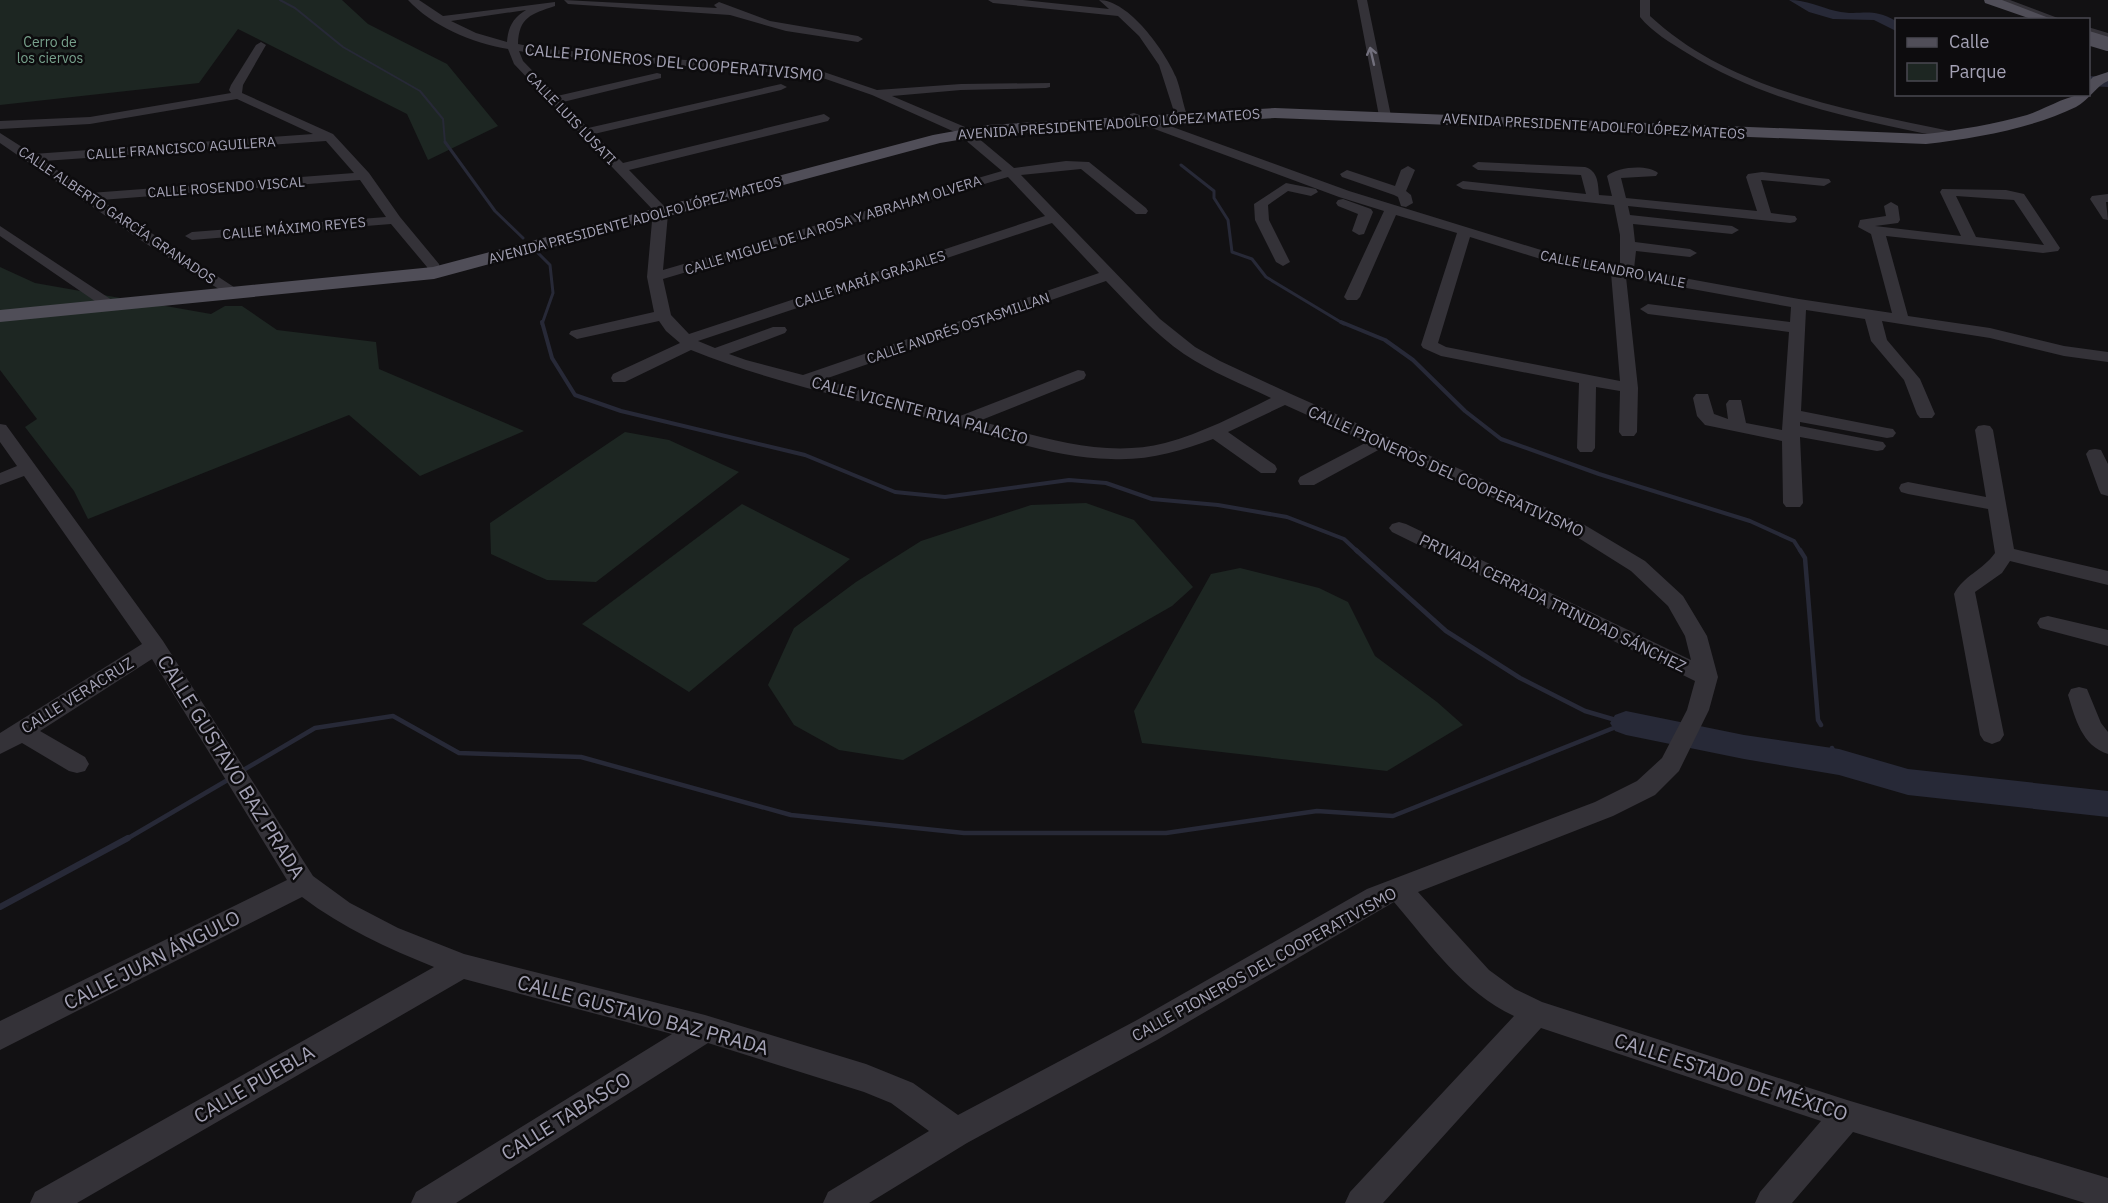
<svg xmlns="http://www.w3.org/2000/svg" width="2108" height="1203" viewBox="0 0 2108 1203" font-family="'IBM Plex Sans',sans-serif">
<style>
.green{fill:#1d2622}
.lines{fill:none;stroke-linecap:round;stroke-linejoin:round}
.stream-far4{stroke:#272937;stroke-width:2}
.stream-far3{stroke:#272937;stroke-width:3}
.stream-far2{stroke:#272937;stroke-width:4}
.stream-far1{stroke:#272937;stroke-width:4.5}
.stream{stroke:#272937;stroke-width:6}
.river{fill:#272937;fill-rule:evenodd}
.minor{fill:#343238;fill-rule:evenodd}
.major{fill:#504e58;fill-rule:evenodd}
.major-bridge{stroke:#504e58;stroke-width:14}
.oneway{stroke:#72707d}
.labels{text-anchor:middle;stroke-width:5;stroke-linejoin:round;paint-order:stroke}
.far-park-label{font-size:14px;fill:#77a18c;stroke:#0d0c0e}
.far-street-label{font-size:14px;fill:#a4a2b5;stroke:#0d0c0e}
.street-label{font-size:16px;fill:#a4a2b5;stroke:#0d0c0e}
.near-street-label{font-size:20px;fill:#a4a2b5;stroke:#0d0c0e}
</style>
<rect width="100%" height="100%" fill="#121113"/>
<path class="green" d="M0 0H342L368 24 447 64 498 126 428 160 407 114 238 29 199 83 0 105Z
M0 267 35 283 211 314 225 306H242L277 330 376 342 379 369 524 431 420 476 349 415 88 519 74 491 25 427 37 419 0 370Z
M625 432 669 440 739 472 596 582 547 580 491 554 490 523Z
M1086 503 1134 520 1193 587 1172 606 903 760 839 750 794 725 768 685 794 628 856 582 921 541 1031 505Z
M742 504 850 559 689 692 582 624Z
M1240 568 1319 588 1348 602 1375 656 1437 702 1463 725 1387 771 1142 743 1134 711 1211 574Z"/>
<g class="lines">
<path class="stream-far4" d="M280 0 295 8 343 47 420 91 443 119 445 143"/>
<path class="stream-far3" d="M445 142 495 211 523 238
M1181 165 1214 191V198L1228 220 1232 252 1252 259 1266 277 1344 324
M536 251 550 265 553 293 542 324"/>
<path class="stream-far2" d="M542 322 552 358 575 395 621 411 805 455 895 492 945 497 1069 480 1106 483 1152 499 1218 505 1287 517 1344 539 1358 552
M1341 322 1385 340 1413 360 1465 411 1501 439 1599 474 1750 521 1794 541 1801 552"/>
<path class="stream-far1" d="M1356 550 1446 631 1520 678 1585 711 1626 723
M1800 550 1805 558 1818 720 1821 725
M1832 748 1839 762
M240 772 315 728 393 716 459 753 581 757 791 815 964 833H1166L1317 811 1393 816 1626 723
M125 840 231 778"/>
<path class="stream" d="M0 907 128 838"/>
<path class="river" d="M1789 0C1807 0 1819 7 1836 11 1861 17 1869 6 1896 21V31L1874 20 1833 19 1809 12Z
M2088 76 2108 77V87L2088 86Z
M1626 711 1744 735 1839 749 1908 769 2108 791V817L1908 795 1839 775 1744 759 1626 735 1615 731 1610 723 1615 715Z"/>
<path class="minor" d="M408 0H419L443 16 555 2V6C531 14 519 17 518 44L543 49 818 70 877 90 961 84 1050 83V87L1046 88 961 90 892 96 965 127 1014 168 1066 161 1089 162 1146 208 1148 211 1146 214H1136L1081 169 1021 175 1160 319 1195 347 1220 361 1291 394 1583 524 1645 561 1683 596 1707 636 1718 677 1709 710 1679 771 1655 795 1613 816 1418 892 1489 970 1515 989 1542 1002 1847 1100 2108 1178V1203H2085L1853 1132 1792 1203H1755L1760 1192 1821 1121 1541 1028 1383 1203H1345L1350 1192 1514 1016C1463 992 1430 944 1394 902L1157 1040 967 1143 869 1203H823L828 1192 929 1131 891 1103 864 1092 708 1043 456 1203H411L416 1192 672 1034 464 979 77 1203H30L35 1192 434 967C387 948 343 928 302 897L0 1050V1021L287 880 152 659 40 731 85 757 89 764 85 771 77 773 69 771 22 743 0 754V733L142 644 24 476 0 485V473L17 466 0 442V424L6 425 163 641 313 876 350 903 398 928 464 954 705 1015 866 1064 913 1083 958 1115 1137 1020 1367 889 1595 802 1637 781 1662 758 1687 710 1695 681 1392 532 1389 528 1392 524 1399 522 1406 524 1691 660 1685 636 1668 606 1631 571 1569 532 1382 448 1314 485H1300L1298 481 1300 477 1367 442 1285 405 1228 432 1275 465 1277 469 1275 473H1261L1213 439C1181 451 1147 461 1111 459 1054 458 994 436 939 421 857 400 770 382 691 350L625 382H613L611 378 613 374 680 343 666 331 659 321 577 339 569 334 571 331 654 312 647 277 653 210 514 64 508 49C472 43 432 26 408 0ZM526 10C513 18 508 27 507 42L476 33 451 21ZM519 51 543 55 817 76 872 95 957 133 1002 171 663 270 668 214 664 206 629 170 828 121 830 118 824 114 623 163 594 134 781 90 787 87 781 84 588 128 563 102 661 78V74L657 73 557 96 523 61ZM1008 177 1045 216 689 334 671 315 663 279ZM1052 223 1099 273 803 375 746 360 729 354 785 333 787 330 785 327H773L715 348 698 341ZM1106 281C1131 307 1155 334 1184 354 1211 372 1242 384 1271 398 1237 415 1202 433 1165 443 1103 459 1039 436 979 421L1084 379 1086 375 1084 371 1078 370 960 416 822 380Z
M564 0 717 8 714 5 719 2 770 21 858 36 863 39 858 42 786 31 730 15 568 4Z
M988 0H1023L1109 9 1099 0C1129 0 1165 51 1176 77 1181 90 1183 105 1188 118L1182 122 1176 118 1159 65 1139 36 1118 16 993 3Z
M1357 0H1367L1391 116 1389 119H1381L1379 116Z
M1640 0H1650V16C1732 92 1850 110 1955 132L1961 136 1955 140C1862 120 1768 104 1687 53 1671 43 1652 32 1640 17Z
M1995 0H2010L2063 20H2047Z
M2088 27 2108 33V39L2088 33Z
M261 42 266 45 243 85 242 93 333 134 369 173 400 217 439 264 441 273 439 276H429L427 267 391 224 192 240 185 236 192 232 386 217 360 180 101 200 243 293 235 298 230 296 145 243 0 143V133L33 154 313 134 237 99 90 124 0 129V121L90 117 231 93 229 90 231 85 256 45ZM326 141 354 173 90 193 44 161Z
M1134 113 1349 191 1554 254 1620 266V235L1614 205 1463 189 1456 185 1463 181 1586 194 1581 175 1478 170 1472 166 1478 162 1585 167C1598 171 1598 183 1599 195L1612 196 1607 176C1617 167 1647 164 1658 173L1656 176 1621 178 1626 198 1757 211 1746 177 1748 174 1762 172 1829 179 1831 182 1824 186 1761 180 1771 213 1795 216 1797 219 1795 222 1790 223 1628 206 1630 215 1732 226 1739 230 1732 234 1633 224 1635 242 1690 249 1697 253 1690 257 1636 251 1634 269 1799 299 1892 313 1871 234 1858 227 1860 220 1886 216 1884 206 1891 202 1898 206 1900 220 1898 223 1875 226 1961 236 1940 192 1942 189 2006 190 2024 194 2060 248 2058 251 2043 253 1886 236 1908 316 1990 328 2064 346 2108 352V362L2064 356 1990 338 1882 321 1887 340 1920 379 1935 414 1932 418H1920L1917 414 1904 380 1871 341 1865 319 1806 310 1801 411 1887 428 1893 429 1896 433 1893 437 1887 438 1800 422V426L1877 441 1883 442 1886 446 1883 450 1877 451 1800 437 1803 503 1800 507H1786L1783 503 1782 441 1705 425 1697 416 1693 398 1696 394H1708L1714 414 1728 419 1726 404 1729 400H1741L1746 423 1782 430 1789 332 1648 314 1640 309 1648 304 1790 322 1791 307 1626 277 1638 388 1637 432 1634 436H1622L1619 432 1620 391 1596 387 1595 448 1592 452H1580L1577 448 1579 383 1441 356 1423 348 1421 345 1457 233 1396 215 1360 297 1357 300H1347L1344 297 1384 211 1339 197 1130 120V114ZM1956 196 2014 200 2044 245 1976 237ZM1470 237 1547 261 1611 273 1620 381 1446 347 1438 343Z
M1408 166 1415 170 1406 191 1411 195 1413 203 1406 207 1401 206 1398 197 1394 195 1342 177 1340 174 1347 170 1395 186 1401 170Z
M1286 183 1316 189 1318 192 1311 196 1288 191 1268 205 1269 220 1290 262 1283 266 1276 262 1255 220 1254 204Z
M2108 194V202H2106L2108 220 2103 219 2090 199 2092 196Z
M1343 199 1371 209 1373 212 1364 234 1359 235 1352 231 1358 214 1338 206 1336 203 1338 200Z
M0 226 115 302 118 305 115 308H105L0 236Z
M1984 425 1990 426 1993 430 2014 549 2108 571V585L2010 561 2002 573 1975 592 2004 735 2000 741 1992 744 1984 741 1980 735 1954 594C1963 576 1983 570 1995 553L1988 509 1908 494 1901 492 1899 488 1901 484 1908 482 1986 497 1975 430 1978 426Z
M2095 449 2101 450 2108 464V496L2101 494 2099 490 2086 454 2089 450Z
M2048 616 2108 630V646L2040 628 2037 623 2040 618Z
M2079 687 2087 689 2101 723 2108 732V754C2082 746 2075 718 2068 695L2071 689Z"/>
<path class="major" d="M1984 0H2002L2054 20H2034L1985 3Z
M2108 72V81C2097 85 2089 100 2076 107 2030 129 1976 138 1926 144L1275 118 988 135 940 143 434 279 0 322V310L433 267 933 135 988 125 1275 108 1926 134C1960 130 1994 124 2027 115 2048 108 2068 94 2088 94V82L2093 77Z"/>
<path class="major-bridge" d="M2088 38 2108 44"/>
</g>
<defs><path id="oneway-shaft" d="M-6 0H5M1.5-3L5.5 0L1.5 3" fill="none" stroke-width="1.6" stroke-linecap="round" stroke-linejoin="round" transform="scale(1.5)"/></defs>
<use class="oneway" href="#oneway-shaft" transform="translate(1372 56) rotate(-103)"/>
<g class="labels">
<g class="far-park-label">
<text x="50" y="47">Cerro de<tspan x="50" dy="16">los ciervos</tspan></text>
</g>
<g class="far-street-label">
<text transform="translate(571 118) rotate(46)" y="5">CALLE LUIS LUSATI</text>
<text transform="translate(1109 124) rotate(-4)" y="5">AVENIDA PRESIDENTE ADOLFO LÓPEZ MATEOS</text>
<text transform="translate(1594 126) rotate(3)" y="5">AVENIDA PRESIDENTE ADOLFO LÓPEZ MATEOS</text>
<text transform="translate(181 148) rotate(-4)" y="5">CALLE FRANCISCO AGUILERA</text>
<text transform="translate(226 187) rotate(-4)" y="5">CALLE ROSENDO VISCAL</text>
<text transform="translate(117 215) rotate(34)" y="5">CALLE ALBERTO GARCÍA GRANADOS</text>
<text transform="translate(635 220) rotate(-15)" y="5">AVENIDA PRESIDENTE ADOLFO LÓPEZ MATEOS</text>
<text transform="translate(833 225) rotate(-17)" y="5">CALLE MIGUEL DE LA ROSA Y ABRAHAM OLVERA</text>
<text transform="translate(294 228) rotate(-5)" y="5">CALLE MÁXIMO REYES</text>
<text transform="translate(1613 269) rotate(11)" y="5">CALLE LEANDRO VALLE</text>
<text transform="translate(870 279) rotate(-18)" y="5">CALLE MARÍA GRAJALES</text>
<text transform="translate(958 328) rotate(-19)" y="5">CALLE ANDRÉS OSTASMILLAN</text>
</g>
<g class="street-label">
<text transform="translate(674 62) rotate(5)" y="6">CALLE PIONEROS DEL COOPERATIVISMO</text>
<text transform="translate(920 410) rotate(15)" y="6">CALLE VICENTE RIVA PALACIO</text>
<text transform="translate(1446 471) rotate(24)" y="6">CALLE PIONEROS DEL COOPERATIVISMO</text>
<text transform="translate(1553 603) rotate(26)" y="6">PRIVADA CERRADA TRINIDAD SÁNCHEZ</text>
<text transform="translate(77 695) rotate(-32)" y="6">CALLE VERACRUZ</text>
<text transform="translate(1264 964) rotate(-29)" y="6">CALLE PIONEROS DEL COOPERATIVISMO</text>
</g>
<g class="near-street-label">
<text transform="translate(231 767) rotate(58)" y="7">CALLE GUSTAVO BAZ PRADA</text>
<text transform="translate(152 960) rotate(-27)" y="7">CALLE JUAN ÁNGULO</text>
<text transform="translate(643 1015) rotate(15)" y="7">CALLE GUSTAVO BAZ PRADA</text>
<text transform="translate(1731 1077) rotate(18)" y="7">CALLE ESTADO DE MÉXICO</text>
<text transform="translate(254 1084) rotate(-30)" y="7">CALLE PUEBLA</text>
<text transform="translate(566 1116) rotate(-32)" y="7">CALLE TABASCO</text>
</g>
</g>
<rect x="1895" y="18" width="195" height="78" fill="#0d0c0e" stroke="#494851" stroke-width="1.5"/>
<rect x="1907" y="38" width="30" height="9" fill="#504e58" stroke="#494851" stroke-width="1.5"/>
<text x="1949" y="48" font-size="18" fill="#a4a2b5">Calle</text>
<rect x="1907" y="63" width="30" height="18" fill="#1d2622" stroke="#494851" stroke-width="1.5"/>
<text x="1949" y="78" font-size="18" fill="#a4a2b5">Parque</text>
</svg>
